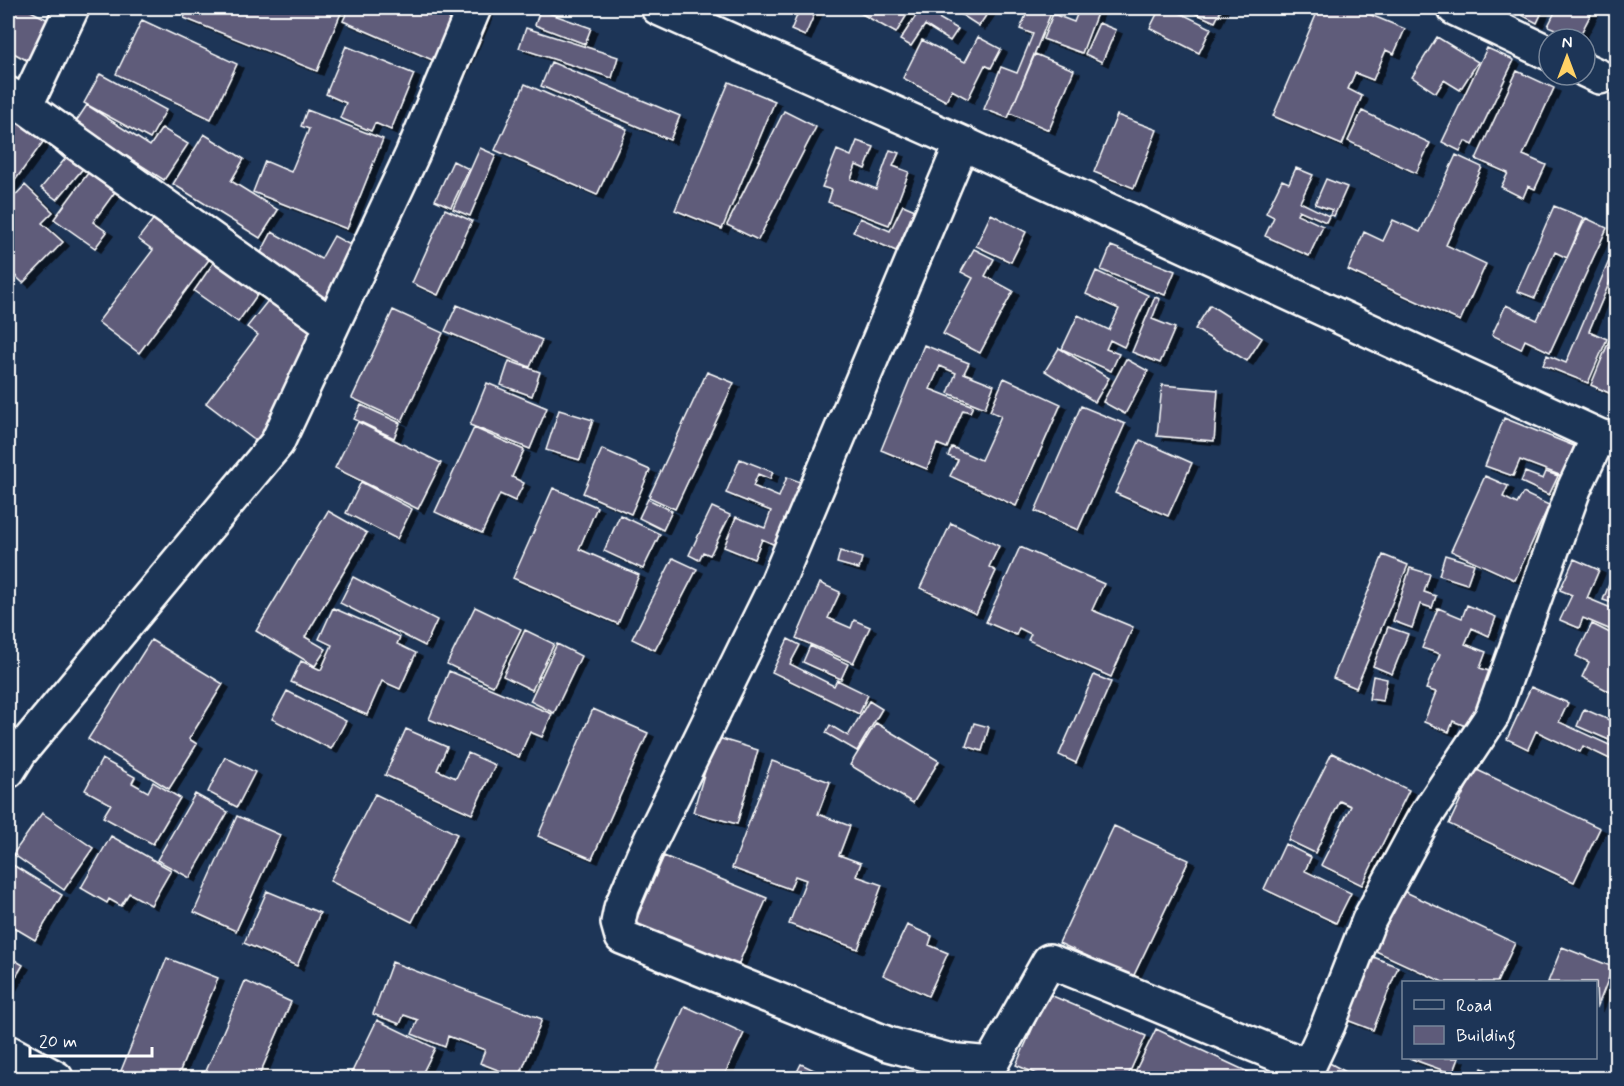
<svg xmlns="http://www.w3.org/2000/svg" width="1624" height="1086" viewBox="0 0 1624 1086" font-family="Mynerve,sans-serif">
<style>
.building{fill:#5e5b7a;stroke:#fff;stroke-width:1.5;filter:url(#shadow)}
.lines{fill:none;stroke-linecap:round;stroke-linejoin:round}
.minor-casing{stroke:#fff;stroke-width:38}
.minor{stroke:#1d3557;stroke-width:33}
</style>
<defs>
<filter id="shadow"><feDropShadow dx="6" dy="4" stdDeviation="0" flood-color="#0009"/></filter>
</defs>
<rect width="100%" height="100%" fill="#1d3557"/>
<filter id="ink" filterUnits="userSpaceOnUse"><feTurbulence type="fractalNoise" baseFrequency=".0167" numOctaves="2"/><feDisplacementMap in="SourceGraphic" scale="12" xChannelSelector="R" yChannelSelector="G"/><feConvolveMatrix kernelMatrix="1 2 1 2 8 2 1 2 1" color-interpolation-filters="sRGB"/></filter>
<g filter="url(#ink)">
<path class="building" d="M8 8H25L64 28 43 69 8 50Z
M188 8H343L317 71 184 18Z
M349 8H489L460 72 343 21Z
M800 8H817L805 36 791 30Z
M857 8H911L896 33 855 10Z
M921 8 958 29 950 41 925 25 911 46 900 40Z
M951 8H991L979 26Z
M1029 8H1053L1008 118 984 109 1001 67 1017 73 1033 34 1020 29Z
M1067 8H1099L1082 53 1043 39 1053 14 1074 22 1078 12Z
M1160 8H1170L1211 28 1199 53 1150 28Z
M1183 8H1222L1215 22Z
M1319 8H1354L1405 29 1394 54 1386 50 1373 80 1355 73 1348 89 1362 96 1342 145 1273 116Z
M1518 8H1544L1537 23 1516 12Z
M1557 8H1594L1578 39 1548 26Z
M540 10 591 28 585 44 535 25Z
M142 20 237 64 211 119 116 74Z
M1099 23 1116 30 1102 62 1085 54Z
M526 28 618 57 612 78 519 48Z
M978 37 1001 49 991 68 985 65 968 99 952 90 946 101 903 78 922 40 965 62Z
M1437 37 1478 62 1460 90 1444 80 1436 93 1412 77Z
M346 46 414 74 391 130 375 123 371 131 340 118 346 103 326 94Z
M1487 48 1514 60 1473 145 1465 141 1460 151 1442 142Z
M1035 54 1074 70 1049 130 1010 113Z
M551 62 680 116 670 140 541 86Z
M1517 71 1554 88 1523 155 1546 165 1535 189 1528 186 1523 198 1501 187 1508 173 1476 159Z
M100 74 166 110 150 139 84 103Z
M8 77 62 116 8 190Z
M729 82 775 101 722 229 675 210Z
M525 84 627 129 597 195 495 150Z
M87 105 150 146 162 128 188 144 164 180 75 123Z
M307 110 383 139 347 229 253 192 265 161 291 172 309 129 301 126Z
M784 111 816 127 758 240 727 225Z
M1362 111 1430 143 1416 173 1348 141Z
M1117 115 1157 130 1134 188 1094 172Z
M62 130 94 155 57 200 41 188 65 159 50 146Z
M204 134 244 159 231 181 278 210 260 238 173 184Z
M857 141 874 147 865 169 856 165 851 179 876 189 890 150 899 153 893 166 909 172 889 225 828 202 832 190 822 187 837 150 851 156Z
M480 148 496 155 470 216 453 209Z
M1456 155 1482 167 1446 245 1486 264 1460 321 1348 270 1364 232 1383 241 1393 220 1420 232Z
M453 161 469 169 451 207 435 200Z
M94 165 120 185 93 222 107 232 95 248 54 219Z
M1296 168 1313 175 1300 202 1329 216 1326 222 1299 210 1297 214 1323 226 1309 256 1265 236 1274 217 1266 213 1282 180 1289 183Z
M1326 179 1347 187 1334 216 1330 215 1332 210 1315 204Z
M25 185 53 212 42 223 63 242 23 283 8 269V203Z
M165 204 220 245 139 353 98 322 153 250 138 239Z
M903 205 915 210 896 251 853 232 860 218 890 231Z
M1554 206 1584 218 1567 258 1555 252 1535 298 1517 291Z
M445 209 472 221 438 295 412 283Z
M991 214 1026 232 1011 262 976 246Z
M1586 218 1607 228 1550 352 1525 340 1521 349 1492 335 1506 305 1537 320Z
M272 232 321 259 334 236 365 253 336 306 256 262Z
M1616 244V267L1589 331 1607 339 1588 383 1543 365 1547 355 1566 363Z
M1111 246 1175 271 1165 295 1101 270Z
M974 249 994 259 985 276 1013 291 980 353 943 334 973 278 961 272Z
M218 256 262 288 238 322 194 291Z
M1096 271 1148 295 1124 347 1110 340 1106 349 1119 354 1111 371 1062 349 1078 315 1109 330 1119 309 1086 294Z
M274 293 336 340 257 442 206 403 258 335 247 327Z
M1155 297 1160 299 1152 319 1175 328 1160 363 1132 352Z
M457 305 542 340 530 367 445 331Z
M1210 305 1262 338 1247 361 1195 329Z
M1616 306V323L1610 321Z
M393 310 443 333 402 421 352 398Z
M1609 341 1616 344V396L1591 385Z
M924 345 969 363 964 373 994 385 985 408 948 393 956 373 940 366 930 389 973 406 970 412 963 410 947 448 937 444 927 469 881 450Z
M1059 348 1109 378 1095 402 1045 371Z
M1126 359 1148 371 1125 414 1103 402Z
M509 361 540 372 532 396 501 385Z
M707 372 734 383 675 509 649 497Z
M1004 378 1061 404 1016 506 950 476 958 460 948 456 952 447 981 460 1001 416 990 411Z
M487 383 547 408 530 449 470 425Z
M1162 385 1218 390 1214 441 1157 436Z
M361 405 400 423 394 438 354 419Z
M1081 406 1125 424 1078 530 1035 511Z
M559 410 593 420 580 460 546 450Z
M1504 418 1574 446 1562 476 1520 460 1513 476 1485 466Z
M358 422 441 463 418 509 335 468Z
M474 428 524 450 512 477 524 483 515 501 500 494 482 533 435 512Z
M1140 440 1192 463 1168 516 1115 493Z
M602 449 650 470 631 514 583 493Z
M740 459 773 472 770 479 758 474 753 486 779 497 787 477 800 482 775 545 762 539 754 559 724 547 736 517 765 528 771 511 726 493Z
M1525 472 1543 479 1546 472 1558 476 1549 495 1521 482Z
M1485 476 1508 486 1503 497 1517 504 1523 493 1549 505 1515 580 1451 551Z
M361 482 412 509 397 539 346 513Z
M553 488 597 507 579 549 639 575 618 624 513 578Z
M648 499 672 511 663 530 639 518Z
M712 507 730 515 710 555 703 552 699 560 689 555Z
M328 511 367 533 305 637 326 649 315 666 256 631Z
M620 515 660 534 643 569 604 551Z
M951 523 999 546 989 567 996 571 976 614 920 588Z
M1020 547 1104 584 1092 610 1133 627 1111 677 1028 640 1031 634 1019 628 1016 635 986 622Z
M840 551 862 558 859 569 837 563Z
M1383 555 1408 565 1356 688 1333 678Z
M1445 555 1474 564 1467 584 1439 575Z
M673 558 697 569 655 650 632 639Z
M1574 559 1599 570 1587 598 1616 610V632L1583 618 1579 628 1560 620 1572 595 1560 590Z
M1410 568 1430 574 1424 592 1436 596 1432 608 1420 604 1412 628 1393 621Z
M353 577 437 620 425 646 340 603Z
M1611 579 1616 581V604L1603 600Z
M820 583 840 592 828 618 851 628 854 620 870 627 853 663 796 638Z
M1467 605 1496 617 1489 636 1472 628 1465 644 1486 652 1480 668 1500 675 1478 731 1453 721 1449 732 1424 722 1436 692 1426 689 1440 654 1422 648 1438 608 1462 618Z
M475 607 521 629 493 686 447 664Z
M333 608 400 637 397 644 416 653 400 689 382 681 367 715 291 682 301 661 321 670 332 645 319 639Z
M1592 624 1616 636 1612 652 1616 655V688L1614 687 1612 693 1582 677 1589 662 1576 656Z
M1388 627 1408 634 1392 674 1373 666Z
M525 630 554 644 532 690 503 676Z
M788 639 800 645 790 664 834 686 837 680 868 695 859 714 772 672Z
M151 640 223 684 189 739 197 744 169 789 88 739Z
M557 644 581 656 554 713 530 701Z
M810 646 848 664 841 679 803 662Z
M449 671 552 714 542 737 530 732 519 757 429 719Z
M1094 675 1111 682 1076 763 1059 755Z
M1373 676 1387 679 1383 701 1369 699Z
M1531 687 1568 703 1559 722 1616 748V762L1583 746 1580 752 1536 731 1528 749 1507 739Z
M287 691 346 721 331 749 272 719Z
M869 701 882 709 857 751 826 733 830 725 848 736Z
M593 709 648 733 592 859 538 836Z
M1584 709 1616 723V743L1577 726Z
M876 723 939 761 913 803 850 765Z
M974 723 989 727 982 751 966 746Z
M406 729 447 747 437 770 456 778 468 753 495 765 472 814 385 775Z
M715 737 758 750 737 824 693 812Z
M1332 753 1409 790 1362 885 1321 865 1351 806 1340 801 1315 853 1288 840Z
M225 757 255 772 237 807 208 792Z
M102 759 135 777 132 783 148 792 153 782 180 798 153 844 103 817 111 804 85 790Z
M772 761 830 782 818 814 850 826 839 855 861 863 856 876 882 885 858 949 789 924 806 880 795 876 790 889 732 868Z
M1475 769 1600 828 1574 882 1449 824Z
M1616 792V810L1610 808Z
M195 794 228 812 190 878 157 860Z
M375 794 457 834 412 922 330 881Z
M42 813 93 848 64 890 13 854Z
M237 816 280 835 236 931 194 912Z
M1114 826 1189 860 1133 977 1059 943Z
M111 836 171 870 151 905 129 893 121 906 109 899 107 903 81 888Z
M1285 844 1311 857 1305 871 1351 893 1336 923 1264 889Z
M664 856 767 898 738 965 635 923Z
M8 862 62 895 35 940 8 924Z
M1395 887 1515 943 1497 982H1443L1367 947Z
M267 891 320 913 297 966 244 943Z
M907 925 932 936 929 945 948 953 928 996 883 975Z
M1562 947 1613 967 1597 1008 1596 982H1548Z
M1364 953 1398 967 1373 1030 1339 1017Z
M8 956 23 965 8 990Z
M167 958 218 978 177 1078H118Z
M392 962 542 1019 519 1078 480 1063 485 1050 448 1036 445 1047 412 1034 418 1020 404 1015 400 1024 373 1014Z
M245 981 291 1002 258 1078H203Z
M1048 994 1146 1036 1127 1078H1046L1016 1065Z
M685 1006 744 1033 723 1078H652Z
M377 1020 435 1048 420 1078H349Z
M1156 1029 1261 1078H1132Z
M1409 1058H1459L1453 1074Z
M1324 1060 1357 1078H1314Z
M801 1064 831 1078H794Z
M1482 1068 1505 1078H1470L1471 1074 1478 1077Z"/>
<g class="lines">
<g class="minor-casing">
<path id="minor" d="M658 8 962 143 1599 436 1616 441
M1454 8 1549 53
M1585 70 1600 77
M8 94 332 325
M25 107 72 8
M962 143 777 583 644 854 621 908 618 923 622 937 888 1044 948 1060 991 1064 1049 961C1136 994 1221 1033 1308 1066
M8 771 20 752 277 443 412 155 474 8
M8 1052 56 1078
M1303 1078 1328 1025 1369 920 1423 820 1492 716 1574 489 1599 436"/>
</g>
<use href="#minor" class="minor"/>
</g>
</g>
<rect width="1624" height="1086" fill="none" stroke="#1d3557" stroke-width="30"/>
<rect x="15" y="15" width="1594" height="1056" fill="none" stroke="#fff" stroke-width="2" filter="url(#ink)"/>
<rect x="1402" y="981" width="195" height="78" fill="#1d3557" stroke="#77869a" stroke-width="1.5"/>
<rect x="1414" y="1000" width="30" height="9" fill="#1d3557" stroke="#77869a" stroke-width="1.5"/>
<text x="1456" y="1011" font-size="18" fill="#ffffff">Road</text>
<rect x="1414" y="1026" width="30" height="18" fill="#5e5b7a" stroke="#77869a" stroke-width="1.5"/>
<text x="1456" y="1041" font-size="18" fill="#ffffff">Building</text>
<g transform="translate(1567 57)"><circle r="28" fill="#1d3557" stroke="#77869a" stroke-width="1.5"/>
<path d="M0-4.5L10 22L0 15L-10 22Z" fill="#ffd166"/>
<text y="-9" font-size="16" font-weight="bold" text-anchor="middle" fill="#ffffff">N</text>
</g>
<path d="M30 1047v9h122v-9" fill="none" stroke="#ffffff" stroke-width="3"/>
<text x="39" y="1047" font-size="18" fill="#ffffff" stroke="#1d3557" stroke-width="4.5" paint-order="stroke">20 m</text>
</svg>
